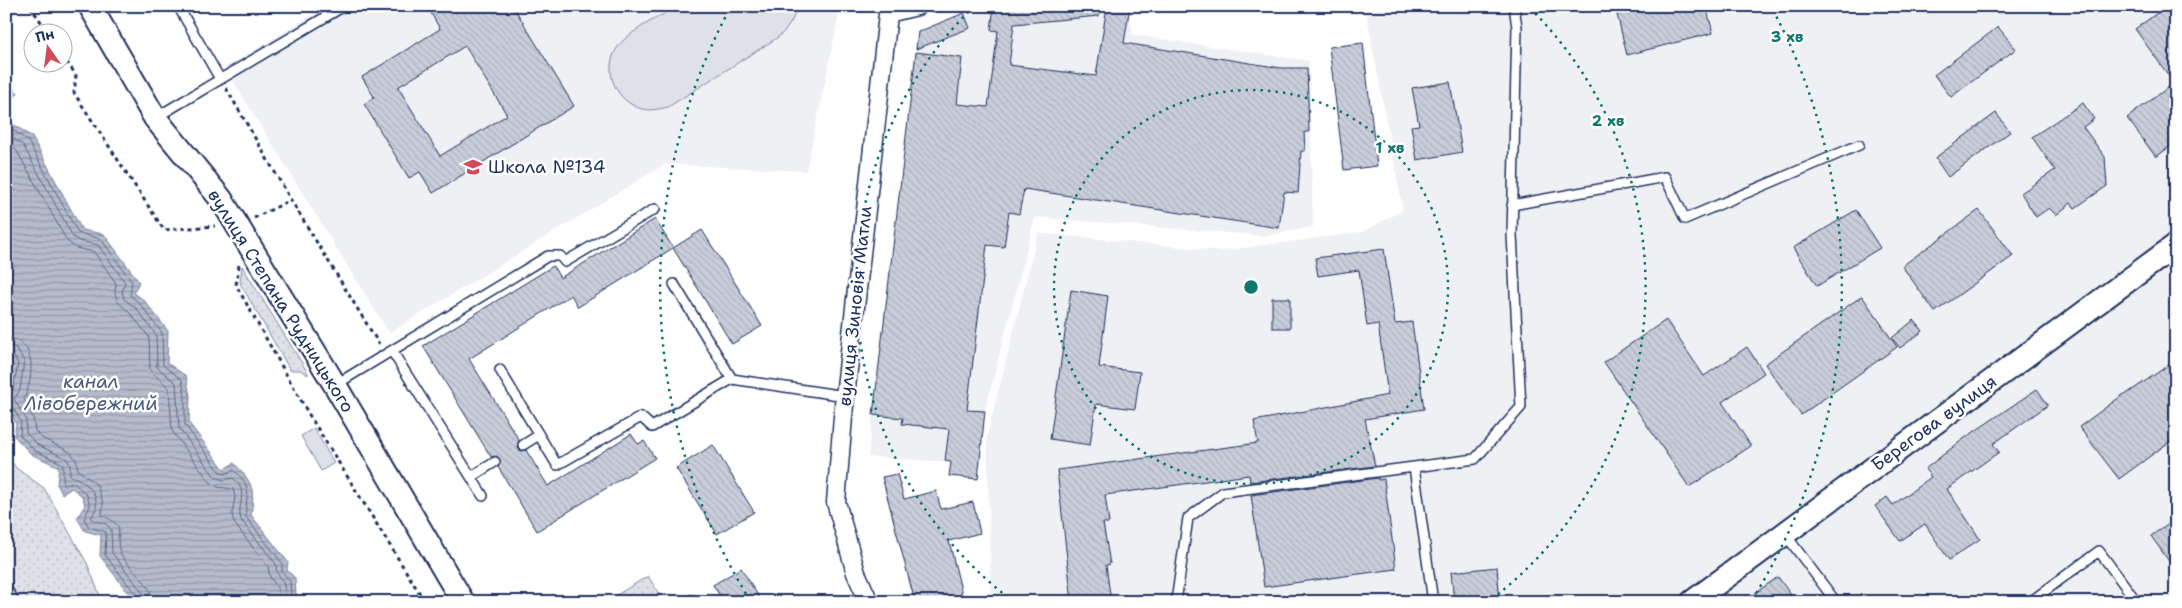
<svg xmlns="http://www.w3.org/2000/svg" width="2182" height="608" viewBox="0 0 2182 608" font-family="'Shantell Sans',sans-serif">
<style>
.built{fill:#eff0f4}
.grass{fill:url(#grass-dots);stroke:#7c88a2}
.pitch{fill:#dee1e7;stroke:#7c88a2}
.water{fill:url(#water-rules);stroke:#77839f}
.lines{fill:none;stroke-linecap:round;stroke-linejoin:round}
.shore{stroke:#596789;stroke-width:1}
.building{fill:url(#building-back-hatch);stroke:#1b2f5e;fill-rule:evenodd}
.service-casing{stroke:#1b2f5e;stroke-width:12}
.minor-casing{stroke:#1b2f5e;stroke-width:21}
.tertiary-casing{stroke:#1b2f5e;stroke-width:26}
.path{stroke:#1b2f5e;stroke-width:3;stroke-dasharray:4 4;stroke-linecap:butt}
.service{stroke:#fff;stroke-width:9}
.minor{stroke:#fff;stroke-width:18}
.tertiary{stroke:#fff;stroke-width:22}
.ring{fill:none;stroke:#0f766e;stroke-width:2.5;stroke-dasharray:2.5 5}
.labels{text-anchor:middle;stroke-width:5;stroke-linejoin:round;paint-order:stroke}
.poi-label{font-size:18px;fill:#1b2f5e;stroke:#fff;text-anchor:start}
.street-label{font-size:18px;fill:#1b2f5e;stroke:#fff}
.water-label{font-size:19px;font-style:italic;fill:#49597e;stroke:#fff}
.centre{fill:#0f766e;stroke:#fff;stroke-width:2.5}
.ring-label{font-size:15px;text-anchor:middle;font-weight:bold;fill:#0f766e;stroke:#fff;stroke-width:5;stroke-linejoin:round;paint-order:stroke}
</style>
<defs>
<pattern id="grass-dots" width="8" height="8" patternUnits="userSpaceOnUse" patternTransform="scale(1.25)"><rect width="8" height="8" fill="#dee1e7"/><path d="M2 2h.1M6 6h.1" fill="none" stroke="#bec1c9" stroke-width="1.8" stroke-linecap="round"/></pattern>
<pattern id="water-rules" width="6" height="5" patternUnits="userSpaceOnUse" patternTransform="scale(1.25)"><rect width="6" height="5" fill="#b5bbca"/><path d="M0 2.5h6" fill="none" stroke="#9298a7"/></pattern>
<pattern id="building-back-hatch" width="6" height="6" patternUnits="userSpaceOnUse" patternTransform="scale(1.25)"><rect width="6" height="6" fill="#caceda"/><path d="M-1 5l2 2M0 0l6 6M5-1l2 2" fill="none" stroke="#adb1be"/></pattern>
</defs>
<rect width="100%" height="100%" fill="#fff"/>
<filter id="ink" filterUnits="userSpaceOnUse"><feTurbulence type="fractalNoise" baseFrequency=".02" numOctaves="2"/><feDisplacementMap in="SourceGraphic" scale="10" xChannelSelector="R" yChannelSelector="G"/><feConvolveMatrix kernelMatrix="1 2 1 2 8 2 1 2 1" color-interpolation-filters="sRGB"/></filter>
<g filter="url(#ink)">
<path class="built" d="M327 6H841L806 171 665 164 389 333 225 68Z
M989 6H1127L1133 35 1309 61 1313 227 1265 236 1035 217 985 411 978 479 949 476 951 462 868 457 918 32 964 13Z
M1365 6H2176V602H991L987 436 1038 233 1221 251 1362 232 1403 210Z"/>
<path class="grass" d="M242 266 308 373V375L300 370H290L240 283Z
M6 454 16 468 44 488 87 563 100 596 99 602H6Z
M648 576 664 602H605Z"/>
<path class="pitch" d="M677 6H797V7C793 21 788 29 777 38L668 107C659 109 651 111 642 109 616 102 602 71 617 48 628 31 660 17 677 6Z
M314 428 334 463 321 471 301 436Z"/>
<path class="water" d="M6 80 18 93 6 107Z
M6 110 13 124 32 137 82 230 104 234 139 282 134 293 144 300 168 331 167 363 186 376 190 396 189 423 224 469 234 463C253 483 255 489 251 515L288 562 287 570 295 578 296 594 304 602H135L100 556 101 535 85 531 77 518 85 505 82 496 72 488 62 494 57 484 59 467 31 454 14 436 16 424 7 408 13 364 6 354Z"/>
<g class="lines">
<path class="shore" d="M6 122 10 128 28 141 78 233 101 239 132 282 130 295 140 304 162 333 163 365 182 380 185 396V425L220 472 225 474 234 470C256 491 244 494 246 517L282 563V572L290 581 291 595 297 602
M6 134 23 145 73 237 79 241 98 245 125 282 122 292 124 299 136 308 156 335 157 367 176 383 179 428 215 477 223 480 233 478C250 493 236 503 241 520L276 564C276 577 283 577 284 586 286 592 284 596 288 602
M6 143 17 151 67 241 76 248 94 252 116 283 115 293 118 302 131 314 149 337 150 370 169 388 172 431 210 482 218 487 233 489 235 497 232 514 234 523 268 567 270 577 277 587 279 602
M6 338C39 339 33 379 24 399L33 417 35 431 42 438 70 452 76 460 78 470 97 485 103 503 102 515C128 528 115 528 119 549 123 566 152 580 153 602
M6 345 16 348 24 361 20 390 14 399 26 419V433L38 445 67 459 70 465V476C83 479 99 492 96 508 95 512 92 515 91 519L106 524 111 529 112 553 143 593 145 602
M6 351 12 353 18 364 13 390 6 393
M6 405 12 406 21 422 20 435 34 450 63 464V485L74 483 87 495 90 506 84 519 89 527 106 532 105 555 138 597 139 602"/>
</g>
<path class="building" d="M427 6H513L574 106 433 193 420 172 409 178 364 104 374 97 362 77 440 29ZM465 46 507 115 440 156 398 87Z
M994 6H1099V16L1014 24 1009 65 1096 76 1107 6H1130L1124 43 1281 68H1307L1309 132H1304L1305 151H1301L1298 193 1284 192 1279 228 1024 189 1019 214 1009 212 1004 247 987 245 967 410 985 411 978 479 949 476 951 462 945 461 949 429 902 424 903 418 873 415 916 52 962 58 957 104 988 107 998 31 991 30Z
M1615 6H1706L1713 33 1627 55Z
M2167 6H2176V142L2156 157 2127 118 2174 83 2135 29Z
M964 13 970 28 916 49 918 32Z
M1998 27 2016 49 1951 97 1934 75Z
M1363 43 1377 166 1344 170 1329 47Z
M1450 82 1462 152 1417 160 1411 126 1419 125 1412 88Z
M2083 103 2094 119 2083 127 2105 157 2107 186 2075 208 2071 203 2056 215 2049 208 2036 217 2021 193 2055 170 2032 137Z
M1996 113 2010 132 1948 177 1935 158Z
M1856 210 1880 248 1817 286 1793 248Z
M1979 210 2013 256 1935 312 1902 266Z
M655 219 673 248 578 307 571 295 469 359 519 440 518 448 521 451 526 450 548 486 631 434 638 444 644 441 655 458 537 531 498 467 500 459 497 456 491 457 423 346 553 266 560 278Z
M702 230 762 326 732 344 673 248Z
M1384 249 1395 324 1412 322 1424 409 1365 419 1375 466 1250 482 1249 475 1105 495 1109 523H1103L1110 564 1106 565 1111 602H1072L1057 470 1258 443 1254 421 1388 395 1378 324 1367 326 1359 270 1318 276 1315 258Z
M1071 290 1108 296 1099 367 1140 372 1135 409 1096 404 1090 445 1050 439Z
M1862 296 1897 347 1801 415 1765 364Z
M1272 298H1290V328H1272Z
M1666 320 1704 376 1747 347 1764 373 1722 402 1751 446 1689 487 1604 362Z
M1914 320 1923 331 1900 348 1892 338Z
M2176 360V437L2119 479 2079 427 2124 394 2125 395Z
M2037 389 2048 405 1993 444 1999 452 1947 489 1980 539 1949 560 1925 524 1900 541 1875 506 1887 497 1893 505 1931 477 1925 469 1962 440Z
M713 445 754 512 717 534 676 468Z
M897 474 904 499 936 491 941 509 973 502 980 533 949 541 964 602H915L882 477Z
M1378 478V480L1384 479 1396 569 1264 587 1251 495Z
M2176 518V571L2151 536Z
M1497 567 1500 602H1454L1451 572Z
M741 568 762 602H724L713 585Z
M1778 577 1796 602H1761L1755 593Z"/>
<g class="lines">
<g class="service-casing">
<path id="service" d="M178 6 220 79
M155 118 344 6
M1512 205 1665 177 1685 219 1859 145
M674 284 732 379 845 396
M392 351 483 496
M500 370 557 465 641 417 652 427 732 379
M335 385 548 256H560L565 262 655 209
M523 445 539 435
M1414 467 1433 602
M471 477 495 462
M1785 534 1836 602
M6 588 15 602
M691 600 693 602
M1176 602 1188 518 1223 492 1475 459 1521 407 1512 235 1517 27 1514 6
M2030 602 2099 551 2137 602"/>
</g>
<g class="minor-casing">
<path id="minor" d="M888 13 917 6
M869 602 856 573 836 502 844 405 889 6"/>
</g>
<g class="tertiary-casing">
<path id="tertiary" d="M90 6 155 118 221 199 335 385 463 602
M1692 602 2176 245"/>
</g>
<path class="path" d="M30 6 48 32
M62 55 76 75 74 93 164 230 215 226
M226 88 291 200 379 344
M254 218 291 200
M239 265 236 285 308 413 425 602"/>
<use href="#service" class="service"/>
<use href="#minor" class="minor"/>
<use href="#tertiary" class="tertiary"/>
</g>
</g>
<g class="ring">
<circle cx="1251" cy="287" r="197"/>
<path d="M1014 602A394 394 0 0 1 972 8M1530 8A394 394 0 0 1 1488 602"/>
<path d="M750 600A591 591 0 0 1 729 10M1773 10A591 591 0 0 1 1752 600"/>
</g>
<defs>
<g id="school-bare" transform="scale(1.5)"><path d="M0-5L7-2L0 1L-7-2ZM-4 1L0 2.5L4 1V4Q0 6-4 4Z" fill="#d1495b" stroke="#fff" stroke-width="2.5" paint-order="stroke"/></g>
</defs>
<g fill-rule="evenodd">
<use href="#school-bare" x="473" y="167"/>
</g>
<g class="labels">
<g class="poi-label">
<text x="488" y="173">Школа №134</text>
</g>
<g class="street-label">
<text transform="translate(281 301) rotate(58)" y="6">вулиця Степана Рудницького</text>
<text transform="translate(855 306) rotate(-84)" y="6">вулиця Зиновія Матли</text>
<text transform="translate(1934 423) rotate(-36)" y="6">Берегова вулиця</text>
</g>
<g class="water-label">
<text x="91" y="388">канал<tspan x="91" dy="22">Лівобережний</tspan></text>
</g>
</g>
<circle cx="1251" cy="287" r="8" class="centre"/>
<g class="ring-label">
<text x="1787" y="42">3 хв</text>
<text x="1608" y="126">2 хв</text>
<text x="1390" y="153">1 хв</text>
</g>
<rect width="2182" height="608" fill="none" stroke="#fff" stroke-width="25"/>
<rect x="12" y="12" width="2157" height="583" fill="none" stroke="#1b2f5e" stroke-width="2" filter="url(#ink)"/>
<g transform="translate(48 48) rotate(346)"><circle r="24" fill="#ffffff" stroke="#a4acbf"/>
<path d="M0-4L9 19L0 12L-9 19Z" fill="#d1495b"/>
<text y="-8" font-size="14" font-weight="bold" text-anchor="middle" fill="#1b2f5e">Пн</text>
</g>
</svg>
